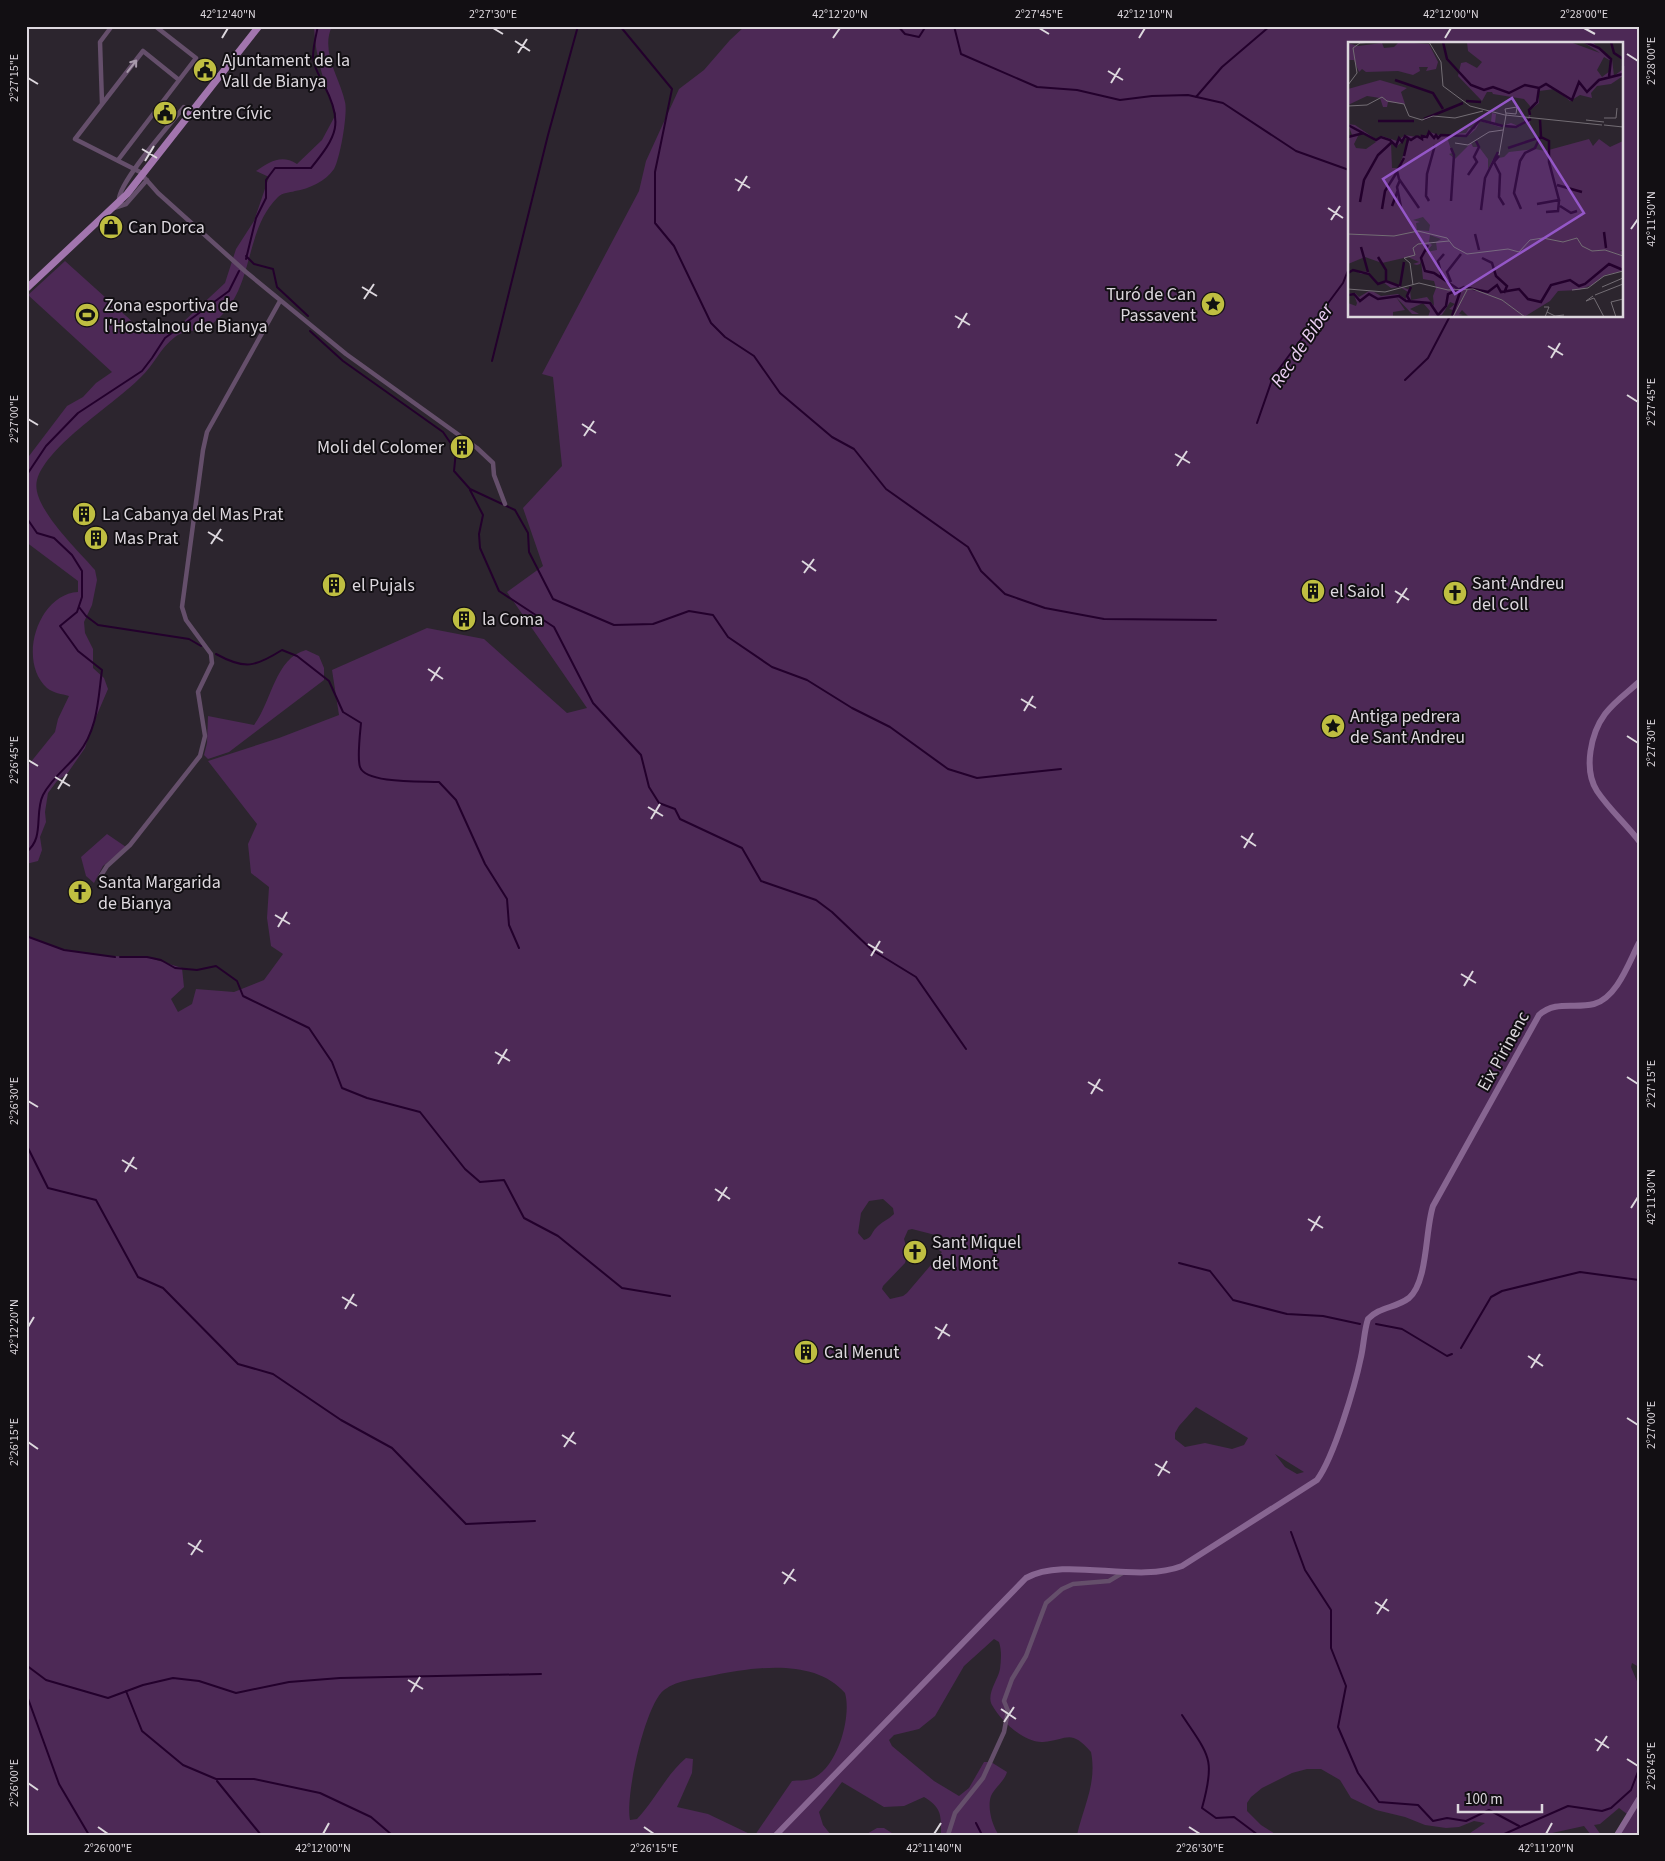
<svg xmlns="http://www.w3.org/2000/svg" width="1665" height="1861" viewBox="0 0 1665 1861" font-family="'Source Sans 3',sans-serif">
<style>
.green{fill:#4d2956;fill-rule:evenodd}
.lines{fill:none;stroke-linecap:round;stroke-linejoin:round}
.stream{stroke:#23002c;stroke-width:2}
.street{stroke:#654f6b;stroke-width:4.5}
.secondary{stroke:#876591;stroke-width:6}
.primary{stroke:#a275ae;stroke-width:7}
.oneway{stroke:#a79aaa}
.ticks{fill:none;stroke:#ddd8de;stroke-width:2}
.labels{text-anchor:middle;stroke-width:4;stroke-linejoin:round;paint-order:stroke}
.poi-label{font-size:18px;fill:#ddd8de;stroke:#120f13;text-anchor:start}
.street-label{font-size:18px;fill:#ddd8de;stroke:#120f13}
.water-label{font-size:19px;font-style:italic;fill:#eccff4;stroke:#120f13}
.inset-river{fill:none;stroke:#23002c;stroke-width:2.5}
.inset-road{fill:none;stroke:#736d74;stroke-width:1}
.view{fill:#9457c7;fill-opacity:0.15;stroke:#9457c7;stroke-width:2.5}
.inset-edge{fill:none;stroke:#ddd8de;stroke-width:2.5}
.neatline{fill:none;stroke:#ddd8de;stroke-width:2}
.ticks-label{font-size:12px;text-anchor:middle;fill:#ddd8de}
</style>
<rect width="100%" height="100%" fill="#2c252e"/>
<path class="green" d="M314 26H332C320 52 340 78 345 102 348 113 340 159 334 169 326 181 309 189 295 191 289 193 283 192 278 197 245 229 254 283 222 315 217 320 209 327 204 329 194 331 182 331 175 337 160 348 154 365 141 377 115 404 47 445 37 480 30 506 79 551 95 570L97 580 92 605 84 622 85 633 93 649V668L104 678 108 689 90 731 85 748 67 774 57 781 48 793 45 812 46 822 40 837 42 850 38 861 26 864V768L55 732 58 719 69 696C62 694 53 693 47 688 17 661 38 594 78 592V581L26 542V460L67 406 83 397 96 383 112 372 28 295 65 261 146 334 181 324 225 283 236 249 254 221 269 177 256 171C270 162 281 154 297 164L322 140 336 114C325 85 315 58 314 26Z
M745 26H1639V1667L1632 1663 1631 1667 1639 1686V1835H1617L1627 1814 1619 1808 1600 1824 1594 1825 1601 1835H1591L1584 1826 1543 1835H1467L1485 1823 1474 1821 1459 1827 1446 1828 1425 1825 1405 1817 1376 1810 1351 1798 1340 1780 1321 1769H1307L1292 1773 1262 1788 1251 1797 1247 1803V1811L1261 1825 1277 1835H1077C1084 1805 1097 1783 1091 1752 1070 1728 1068 1740 1043 1742 1024 1743 1001 1721 992 1705 986 1694 998 1680 1000 1669 1001 1660 1002 1651 999 1642L994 1639 964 1666 935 1716 919 1729 894 1735 889 1740 892 1746 934 1781 959 1796 969 1788 984 1762H991L1007 1772C1004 1782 995 1787 991 1796 987 1807 992 1826 999 1835H941C941 1815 942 1808 924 1797L904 1806 884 1807 842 1782 819 1812 823 1825 831 1835H755L792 1781C798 1780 805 1781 811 1779 837 1770 852 1717 845 1693 815 1658 755 1667 715 1675 698 1679 679 1679 664 1690 645 1705 625 1796 630 1820L637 1819C655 1800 666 1775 686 1758L693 1759 692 1773 677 1807 708 1814 752 1835H26V936L64 950 108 956 147 957 182 968 184 987 171 999 178 1012 192 1004 196 989 234 992 264 980 283 954 271 946 267 918 269 887 251 873 248 844 257 824 208 761 279 738 339 715 332 670 427 628 484 639 567 713 587 708 507 592 543 566 523 508 562 466 553 377 542 374 639 191 646 161 679 89 704 70 730 40ZM1349 44H1621V316H1349ZM883 1199 893 1208 894 1214C888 1220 881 1222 876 1228 871 1233 872 1238 864 1240L858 1233 861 1213 869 1201ZM912 1229 943 1237 944 1240 934 1247 942 1252 907 1293 903 1296 890 1299 882 1289 883 1286 905 1263 908 1253 904 1239 908 1230ZM1196 1407 1248 1438 1244 1445 1232 1449 1205 1443 1185 1447 1175 1439V1433L1179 1426ZM1275 1454 1304 1472 1297 1474 1285 1467Z
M306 650 319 656 324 668V680L229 752 208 759 204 755 207 743 208 716 254 725C272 701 275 658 306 650Z
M107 834 126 847 103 866 94 883 86 876 81 857Z
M877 1828H884L895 1835H865Z"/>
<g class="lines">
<path class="stream" d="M620 26 672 89 655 172V223L674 246 711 323 725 337 754 356 780 393 832 437 854 449 886 489 968 547 981 571 1005 594 1045 608 1104 619 1216 620
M898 26 905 34 919 37 926 26
M954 26 961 54 1037 87 1077 90 1120 100 1152 96 1188 95 1223 103 1296 151 1349 170
M1196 97 1222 67 1270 26
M246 256 254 264 273 269 277 287 308 316
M246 259 256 218 266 198V180L275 168H311C337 136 344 123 324 85 320 77 313 66 313 57 313 47 316 35 318 26
M310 331 343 361 443 432 456 451 454 471 470 489 515 510 528 533 529 552 553 599 614 625 653 624 689 611 713 615 728 637 772 667 807 680 852 708 890 727 948 769 977 778 1061 769
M492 361 548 135 578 26
M1405 380 1428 358 1450 316
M1257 423 1273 377 1343 283 1349 268
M26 476 46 446 78 413 142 371 152 358 165 338 229 291 239 271
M470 490 483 515 479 534 480 548 499 591 554 627 593 703 641 755 649 787 659 803 675 809 680 819 742 848 761 881 816 900 832 912 872 950 916 977 966 1049
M26 517 37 533 54 538 72 555 82 571V597L77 612 60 626 78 651 102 670C98 699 98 730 78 754 67 767 51 779 43 795 34 813 45 839 26 852
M79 607 86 616 98 625 189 639 201 646
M216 654C245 670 255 667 282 650L297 656 329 681 343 712 361 723C360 734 357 758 360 767 366 784 423 781 439 782L456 800 485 864 507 899 509 925 519 948
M26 936 64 950 115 957
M120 957H147L161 960 175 968 197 970 216 966 237 981 243 996 309 1028 332 1062 342 1088 367 1098 420 1112 465 1169 480 1182 504 1180 524 1218 558 1236 622 1288 670 1296
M26 1144 48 1188 96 1200 138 1277 163 1288 238 1364 273 1374 341 1420 392 1448 466 1524 535 1521
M1179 1263 1210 1271 1233 1300 1287 1314 1323 1316 1360 1324
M1376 1324 1402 1329 1447 1356 1452 1354
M1461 1348 1491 1297 1502 1291 1580 1272 1639 1280
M1291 1532 1305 1570 1331 1610V1648L1346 1686 1338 1727 1358 1773 1379 1802 1418 1805 1433 1821 1447 1818 1466 1821 1489 1810 1519 1826
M26 1665 46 1680 108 1698 143 1685 173 1678 199 1681 236 1693 289 1682 340 1678 541 1674
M126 1691 142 1731 183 1765 216 1779H254L320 1793 371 1817 392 1835
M26 1693 59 1784 89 1835
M1182 1715C1209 1756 1216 1758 1202 1808L1216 1818 1234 1817 1258 1835
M217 1781 261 1835
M976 1823 982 1835
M1502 1835 1568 1806 1602 1811 1611 1808 1631 1790 1639 1769"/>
<path class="street" d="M102 103 100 42 112 26
M118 160 196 58 155 26
M144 174 75 139 143 51 179 80
M143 176 158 193 246 272 346 354 477 448 493 463 494 475 505 504
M119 202C115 186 171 123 184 107L192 113
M114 208 126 204 147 180
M100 877 107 866 130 845 200 756 205 736 198 692 212 663 211 654 186 620 182 607 203 450 207 432 280 301
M948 1835 955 1813 983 1778 1004 1732 1008 1711 1004 1701 1012 1679 1026 1656 1046 1603 1062 1589 1073 1584 1109 1581 1124 1572"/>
<path class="secondary" d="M1639 682C1628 692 1614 702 1605 714 1591 733 1583 769 1597 791 1609 809 1626 824 1639 841
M776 1835 1026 1578C1066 1556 1136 1584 1182 1566L1317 1480C1334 1457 1355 1386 1361 1357 1364 1344 1364 1331 1368 1319 1379 1307 1396 1308 1409 1298 1428 1282 1425 1230 1433 1206L1539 1015C1556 1000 1574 1009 1594 1004 1617 998 1629 962 1639 943
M1617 1835 1639 1799"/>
<path class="primary" d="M26 289 127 194 259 26"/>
</g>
<defs><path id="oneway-shaft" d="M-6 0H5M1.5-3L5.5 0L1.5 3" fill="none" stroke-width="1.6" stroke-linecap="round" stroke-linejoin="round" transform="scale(1.25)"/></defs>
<use class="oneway" href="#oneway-shaft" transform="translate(132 66) rotate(-52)"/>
<path class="ticks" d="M493 28 503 34M1039 28 1049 34M1584 28 1595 34M222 38 228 28M833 38 840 28M1139 38 1145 28M1445 38 1451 28M515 41 530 51M518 53 527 39M1627 54 1638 61M1108 71 1123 80M28 78 38 84M1111 83 1120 68M142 149 157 158M145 161 154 146M735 179 750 188M738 191 747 176M1328 208 1343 218M1331 220 1340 206M1631 229 1638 219M362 287 377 296M364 299 374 284M955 316 970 325M958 328 967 313M1548 346 1563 355M1551 358 1560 343M1627 395 1638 402M28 419 38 425M582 424 596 433M584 436 594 421M1175 454 1190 463M1177 466 1187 451M208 532 223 541M211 544 221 529M802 561 816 571M804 573 814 559M1395 591 1409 600M1397 603 1407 588M428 669 443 679M431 681 440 667M1021 699 1036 708M1024 711 1033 696M1627 736 1638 743M28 760 38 766M55 777 70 786M58 789 67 774M648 807 663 816M651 819 660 804M1241 836 1256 846M1244 848 1253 833M275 915 290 924M278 927 287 912M868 944 883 953M871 956 880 941M1461 974 1476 983M1464 986 1473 971M495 1052 510 1061M498 1064 507 1049M1627 1077 1638 1084M1088 1082 1103 1091M1091 1094 1100 1079M28 1101 38 1107M122 1160 137 1169M125 1172 134 1157M715 1189 730 1199M718 1201 727 1187M1631 1208 1638 1197M1308 1219 1323 1228M1311 1231 1320 1216M342 1297 357 1306M345 1309 354 1294M28 1327 34 1317M935 1327 950 1336M938 1339 947 1324M1528 1356 1543 1366M1531 1368 1540 1354M1627 1418 1638 1425M562 1435 576 1444M28 1442 38 1449M564 1447 574 1432M1155 1464 1170 1473M1158 1476 1167 1461M188 1543 203 1552M191 1555 201 1540M782 1572 796 1581M784 1584 794 1569M1375 1602 1389 1611M1377 1614 1387 1599M408 1680 423 1689M411 1692 420 1677M1001 1709 1016 1719M1004 1722 1014 1707M1595 1739 1609 1748M1597 1751 1607 1736M1627 1759 1638 1766M28 1783 38 1790M98 1827 108 1834M644 1827 654 1834M1189 1827 1200 1834M323 1834 329 1823M934 1834 941 1823M1546 1834 1552 1823"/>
<defs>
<g id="civic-disc" transform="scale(1.25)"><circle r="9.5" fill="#bfbe41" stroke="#120f13"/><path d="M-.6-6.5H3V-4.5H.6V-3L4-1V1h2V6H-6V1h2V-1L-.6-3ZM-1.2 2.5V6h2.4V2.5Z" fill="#111"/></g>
<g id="shop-disc" transform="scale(1.25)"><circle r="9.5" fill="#bfbe41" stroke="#120f13"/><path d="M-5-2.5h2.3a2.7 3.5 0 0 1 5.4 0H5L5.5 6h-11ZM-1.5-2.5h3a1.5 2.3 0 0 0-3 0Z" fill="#111"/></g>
<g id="sight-disc" transform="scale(1.25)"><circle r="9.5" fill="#bfbe41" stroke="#120f13"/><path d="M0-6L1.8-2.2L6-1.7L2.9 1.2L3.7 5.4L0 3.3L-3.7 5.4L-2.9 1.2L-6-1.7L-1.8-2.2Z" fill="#111"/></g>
<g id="stadium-disc" transform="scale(1.25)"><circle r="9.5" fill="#bfbe41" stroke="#120f13"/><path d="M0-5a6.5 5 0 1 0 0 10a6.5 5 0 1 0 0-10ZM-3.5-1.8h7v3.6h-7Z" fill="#111"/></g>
<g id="building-disc" transform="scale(1.25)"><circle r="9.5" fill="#bfbe41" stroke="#120f13"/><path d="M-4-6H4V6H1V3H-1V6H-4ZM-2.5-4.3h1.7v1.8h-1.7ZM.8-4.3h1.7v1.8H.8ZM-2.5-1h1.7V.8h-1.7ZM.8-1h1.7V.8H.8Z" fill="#111"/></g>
<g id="church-disc" transform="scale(1.25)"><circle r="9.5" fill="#bfbe41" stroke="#120f13"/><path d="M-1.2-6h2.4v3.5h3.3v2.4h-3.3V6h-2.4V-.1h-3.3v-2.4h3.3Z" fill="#111"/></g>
</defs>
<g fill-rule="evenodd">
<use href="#civic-disc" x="205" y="70"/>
<use href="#civic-disc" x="165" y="113"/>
<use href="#shop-disc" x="111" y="227"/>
<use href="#sight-disc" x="1213" y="304"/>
<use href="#stadium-disc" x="87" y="315"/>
<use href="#building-disc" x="462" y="447"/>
<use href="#building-disc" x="84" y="514"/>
<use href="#building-disc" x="96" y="538"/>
<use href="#building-disc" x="334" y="585"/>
<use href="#building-disc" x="1313" y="591"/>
<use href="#church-disc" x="1455" y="593"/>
<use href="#building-disc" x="464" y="619"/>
<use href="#sight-disc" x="1333" y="726"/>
<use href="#church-disc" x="80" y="892"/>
<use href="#church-disc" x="915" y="1252"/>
<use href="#building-disc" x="806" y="1352"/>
</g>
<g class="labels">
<g class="poi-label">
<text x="222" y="66">Ajuntament de la<tspan x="222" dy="21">Vall de Bianya</tspan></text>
<text x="182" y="119">Centre Cívic</text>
<text x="128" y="233">Can Dorca</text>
<text x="1196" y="300" text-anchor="end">Turó de Can<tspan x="1196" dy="21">Passavent</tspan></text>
<text x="104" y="311">Zona esportiva de<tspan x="104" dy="21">l'Hostalnou de Bianya</tspan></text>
<text x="444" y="453" text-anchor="end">Moli del Colomer</text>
<text x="102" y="520">La Cabanya del Mas Prat</text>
<text x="114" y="544">Mas Prat</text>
<text x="1472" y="589">Sant Andreu<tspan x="1472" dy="21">del Coll</tspan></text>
<text x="352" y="591">el Pujals</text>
<text x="1330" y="597">el Saiol</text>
<text x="482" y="625">la Coma</text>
<text x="1350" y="722">Antiga pedrera<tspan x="1350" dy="21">de Sant Andreu</tspan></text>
<text x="98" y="888">Santa Margarida<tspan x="98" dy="21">de Bianya</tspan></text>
<text x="932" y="1248">Sant Miquel<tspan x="932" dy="21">del Mont</tspan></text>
<text x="824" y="1358">Cal Menut</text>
</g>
<g class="street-label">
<text transform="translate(1503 1051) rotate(-61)" y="6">Eix Pirinenc</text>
</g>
<g class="water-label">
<text transform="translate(1301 345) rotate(-56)" y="7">Rec de Biber</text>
</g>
</g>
<g transform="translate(1348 42)">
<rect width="275" height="275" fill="#2c252e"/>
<path d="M51 0 81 2 90 20 88 27 78 29 80 25H71L72 29 65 33 50 29 18 30 14 27 11 30 6 18H0V1L10 4 34 1 36 6 46 5ZM119 0H222L252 11 235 0H244L264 17 266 34 275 27V34L263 42 249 44 243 51 244 56 232 53 222 59 207 47 191 49V61L182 68V81L176 80 171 85 167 86 162 84 152 85 132 79 128 87 121 93 102 94 100 98 104 111 101 112 107 117 123 101 125 105H131L140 117V127L145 117 156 115 161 110 187 107 197 109 241 97 245 104 251 97 262 105 275 99V207L272 209H275V229L257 233 244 243 231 248 210 249 202 259 176 275H121L114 268 111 272 115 273 103 275 105 268 101 267 107 262 102 260 94 273 80 275 82 269 75 261 62 267 71 272H64L48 255 57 268 45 270V275H0V261L8 264 9 261 6 253 0 251H7L11 255 21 249 36 251 26 250 33 254 50 252 58 257 60 250 52 245 43 246 35 240 30 242 20 232H13L6 228 1 231H0L4 228 20 230 30 241 38 239 62 248 63 258 79 255 86 264 85 254 88 246 86 239 75 237 73 218 72 222 69 223 65 222 71 220 60 215 34 221 17 215 0 222V95L4 93 0 82 7 83 29 98 34 94 49 99 57 93 74 96 82 90 90 93 118 91 121 86 127 87 130 78 143 80 144 71 148 72 147 81 154 84 163 81 170 84 176 79 180 78 182 64 176 57 145 52 144 50H139L134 59 110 34 113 21 118 20 129 26 134 20 120 9ZM256 15 263 19 262 29 254 35 249 28ZM12 90 25 97 28 100 18 107 8 106 6 102ZM59 95 61 99 50 126H44L43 101 48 105ZM75 175 82 183 81 189 69 188 68 181 72 180 65 178ZM82 193 93 197 88 200 89 208 78 210 84 203 81 200ZM32 38 59 46 53 50 57 62 40 60 39 65H35L32 56 19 54 0 63V47Z" fill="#4d2956" fill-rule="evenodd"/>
<path class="inset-river" d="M95 0 99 17 123 43 136 48 145 45 161 51 177 43 191 46 198 42 224 58 231 40 239 50 251 38 275 32M237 0 251 6 263 17 261 35M263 0 266 11 275 17V24M47 38 85 51 95 67M118 59 133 60M182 73 181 68 189 60 191 46M76 77 115 61M30 79H66M0 83 28 98 33 95 42 98 48 104 51 96 54 100 57 94 63 98 69 94M157 84 168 85 183 77M69 94 74 97V94L79 95 81 90 86 96 88 93 90 96 93 93 118 94 132 78 155 84M0 95 16 91M103 106 106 113 103 159M160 106 190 96M56 114 60 97M151 114 146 120 152 132 151 155 156 163M56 116 49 129 51 137 71 166M120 133 129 120 126 115 131 105 128 99M52 138 49 145 53 165M209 143 234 150M81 159 78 154 79 132 87 103M12 160 16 138 30 113 44 100M189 162 211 158 201 120V99L193 95 192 78M44 164 50 148M212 164 223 171 229 169M34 167 37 149 49 130M173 167 166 151 172 119 177 111 187 106 192 95M133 168 137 136 150 110M198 170 210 169 211 159M256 190 258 206M127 192 131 208M80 203 73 216 77 229 86 231 110 247M13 205 20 230M30 215 38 228V238M134 216 144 221 148 234 159 244 156 251M0 231 5 228 21 232 30 242 38 239 51 244M94 235 90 219 96 212M103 240 99 230 113 212M52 244 56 220M0 253 6 252 12 259 21 252 30 257 51 254 58 259 82 261 90 273 98 264 100 252 116 245 140 250 149 243 153 250 171 247 180 257 193 260 203 243 222 238 231 244 237 242 261 222 275 228M62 259 59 254 63 245M104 274 112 250"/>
<path class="inset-road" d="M81 0 93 20 95 44 122 64 157 73 254 83M0 43 9 31 5 6 12 1 24 0M0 64 19 63 34 55 39 59 56 62 61 74 74 78 85 74 107 76 135 69M158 71 168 72 169 65 157 67 158 72V73M256 76H268L269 66M238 78 256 80M256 83 275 85M107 101 120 103 141 90 155 88M151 113 158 73M0 192 46 194 70 189 99 196 106 205 119 212 160 207 171 210 182 198 195 196 215 200 229 196 234 204 244 209 257 208 275 214M65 243 62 221 56 216 67 213 65 206 70 202 101 199M254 245 275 236M0 247 37 250 71 241 100 248 125 247 154 258 177 275M224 248 240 246 256 234 275 229M247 253 275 242M245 254 238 259 246 256M246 256 256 275M196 265H201L197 275M199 270 207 274 216 273M105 275 119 248M268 275 263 260 275 257"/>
<path class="view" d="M164 56 236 171 107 252 35 137Z"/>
<rect width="275" height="275" class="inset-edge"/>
</g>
<rect width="1665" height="1861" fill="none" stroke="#120f13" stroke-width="55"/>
<path d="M1458 1804v8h84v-8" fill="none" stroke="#ddd8de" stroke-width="2.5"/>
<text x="1465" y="1804" font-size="15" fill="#ddd8de" stroke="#120f13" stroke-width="4" paint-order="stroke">100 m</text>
<rect x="28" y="28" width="1610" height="1806" class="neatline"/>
<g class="ticks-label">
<text x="228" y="18">42°12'40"N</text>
<text x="493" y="18">2°27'30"E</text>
<text x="840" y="18">42°12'20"N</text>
<text x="1039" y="18">2°27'45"E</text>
<text x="1145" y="18">42°12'10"N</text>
<text x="1451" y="18">42°12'00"N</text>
<text x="1584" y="18">2°28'00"E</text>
<text transform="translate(1651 61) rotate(-90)" y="4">2°28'00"E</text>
<text transform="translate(14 78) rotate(-90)" y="4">2°27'15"E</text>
<text transform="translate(1651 219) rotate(-90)" y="4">42°11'50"N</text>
<text transform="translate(1651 402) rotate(-90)" y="4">2°27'45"E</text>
<text transform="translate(14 419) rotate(-90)" y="4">2°27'00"E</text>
<text transform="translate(1651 743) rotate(-90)" y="4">2°27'30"E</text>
<text transform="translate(14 760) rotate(-90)" y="4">2°26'45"E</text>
<text transform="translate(1651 1084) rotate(-90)" y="4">2°27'15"E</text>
<text transform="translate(14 1101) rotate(-90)" y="4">2°26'30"E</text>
<text transform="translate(1651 1197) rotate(-90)" y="4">42°11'30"N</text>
<text transform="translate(14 1327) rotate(-90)" y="4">42°12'20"N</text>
<text transform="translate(1651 1425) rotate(-90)" y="4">2°27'00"E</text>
<text transform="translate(14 1442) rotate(-90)" y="4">2°26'15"E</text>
<text transform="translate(1651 1766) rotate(-90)" y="4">2°26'45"E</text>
<text transform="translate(14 1783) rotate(-90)" y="4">2°26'00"E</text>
<text x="108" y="1852">2°26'00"E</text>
<text x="323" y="1852">42°12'00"N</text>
<text x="654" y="1852">2°26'15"E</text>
<text x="934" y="1852">42°11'40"N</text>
<text x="1200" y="1852">2°26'30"E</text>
<text x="1546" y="1852">42°11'20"N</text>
</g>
</svg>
